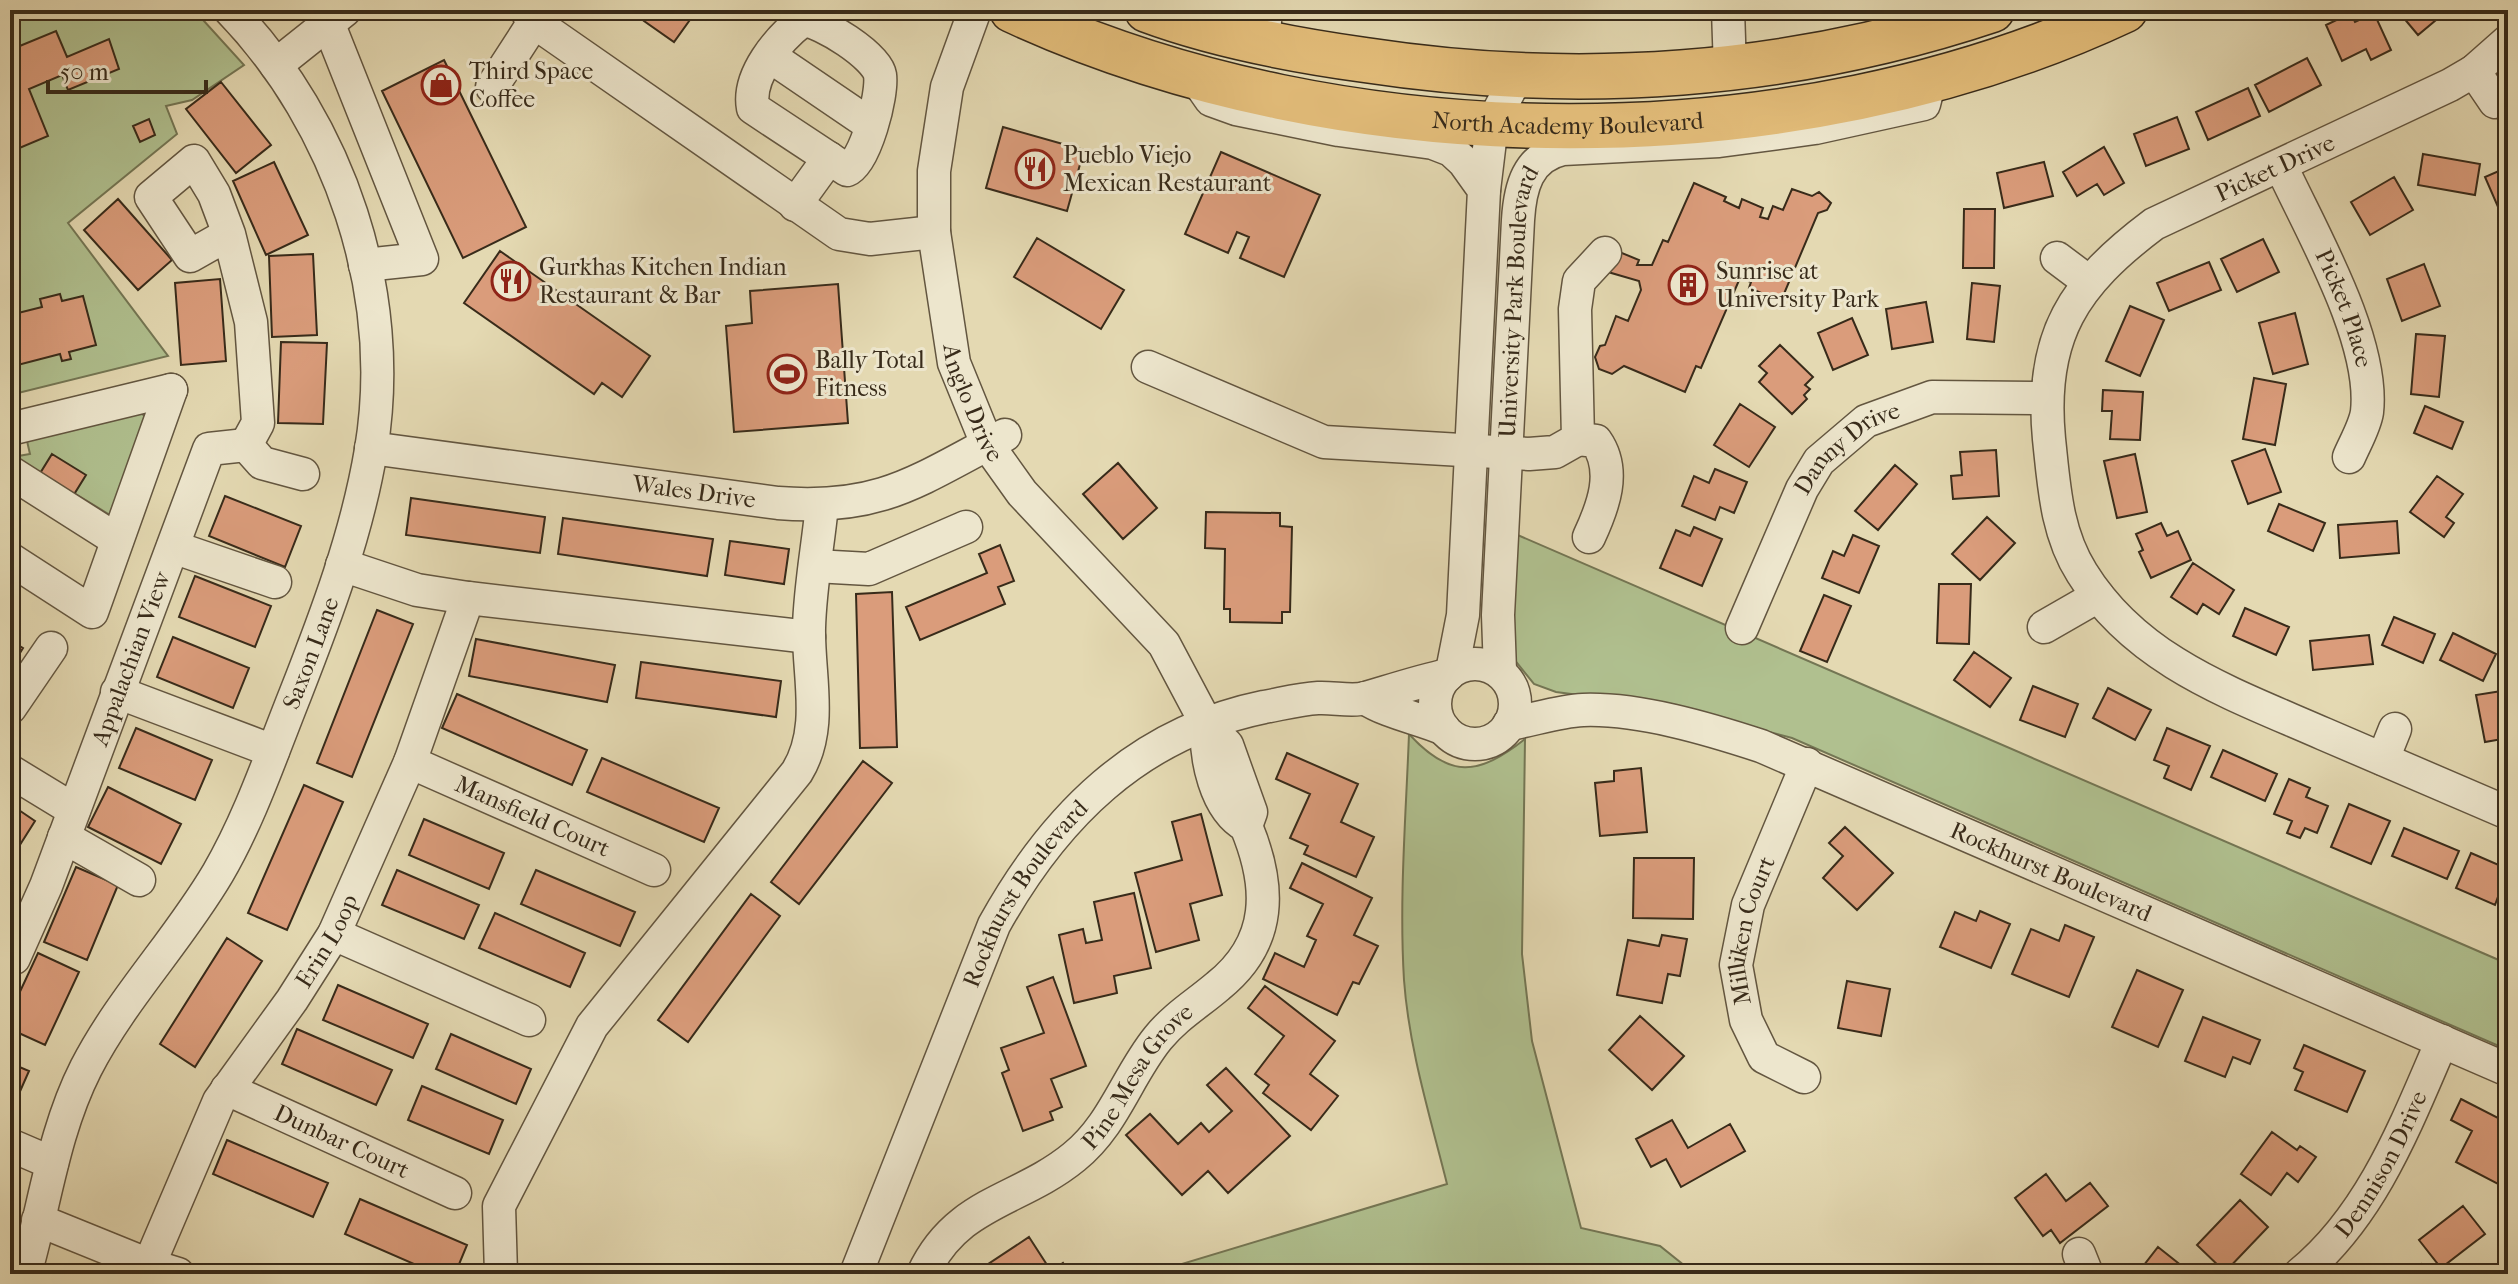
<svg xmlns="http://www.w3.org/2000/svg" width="2518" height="1284" viewBox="0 0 2518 1284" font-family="'IM FELL French Canon',serif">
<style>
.green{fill:#b0c08f;stroke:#747654;stroke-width:2}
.building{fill:#da9c7b;stroke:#382b1a;stroke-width:2}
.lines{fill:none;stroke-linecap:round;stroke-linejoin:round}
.minor-casing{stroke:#635640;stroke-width:35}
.highway-casing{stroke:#382b1a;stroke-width:47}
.minor{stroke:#ede6cd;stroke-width:32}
.highway{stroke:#e2bc79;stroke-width:44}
.labels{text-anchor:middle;stroke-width:6;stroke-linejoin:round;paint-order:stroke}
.poi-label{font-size:24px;fill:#382b1a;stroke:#ede6cd;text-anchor:start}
.street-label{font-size:24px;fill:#382b1a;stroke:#ede6cd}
</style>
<rect width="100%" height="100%" fill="#e4d9b2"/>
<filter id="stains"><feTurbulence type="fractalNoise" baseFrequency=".0025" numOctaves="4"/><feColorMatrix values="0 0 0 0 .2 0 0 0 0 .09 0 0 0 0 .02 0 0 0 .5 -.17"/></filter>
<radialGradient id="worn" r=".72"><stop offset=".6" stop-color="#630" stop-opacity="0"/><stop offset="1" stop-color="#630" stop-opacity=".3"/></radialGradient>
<path class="green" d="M12 10H194L244 65 192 100 166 106 177 134 68 223 168 356 10 395Z
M140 413 145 416 110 515 10 454 15 444 18 456 30 454 27 441Z
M1513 533 2508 964V1050L1792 738 1678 708 1556 692 1534 684 1509 653Z
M1409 734C1450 779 1478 776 1525 739L1522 954 1532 1041 1581 1228 1660 1246 1695 1274H1180L1175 1266 1447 1184C1430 1116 1409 1049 1404 980 1399 898 1406 815 1409 734Z"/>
<path class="building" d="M652 10H697L674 42 644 21Z
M2397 10H2448L2418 35Z
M2351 13 2355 22 2374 13 2391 50 2371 60 2366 49 2342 61 2326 25Z
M56 31 67 57 109 39 119 69 68 90 62 75 29 89 48 136 10 152V50Z
M2307 58 2321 85 2269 112 2255 85Z
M444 60 526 227 463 258 382 91Z
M221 82 271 145 236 173 186 109Z
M2248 88 2260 116 2208 140 2196 112Z
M2177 117 2189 149 2146 166 2134 134Z
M149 119 155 135 140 142 133 126Z
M1003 127 1084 150 1067 211 986 188Z
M2104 147 2124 183 2104 195 2097 184 2077 196 2063 172Z
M1221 152 1320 195 1284 277 1240 258 1249 237 1237 232 1228 253 1185 234Z
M2423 154 2480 164 2475 195 2418 185Z
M274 162 308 235 266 255 233 181Z
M2044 162 2053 196 2004 208 1997 173Z
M2508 167V202L2498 207 2485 177Z
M2394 177 2413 210 2370 235 2351 202Z
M1694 183 1726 197 1724 201 1739 208 1742 199 1763 208 1760 217 1768 219 1773 206 1783 210 1792 189 1812 196 1819 192 1831 203 1827 210 1818 213 1781 301 1749 288 1751 282 1740 278 1701 368 1696 366 1685 392 1624 366 1612 374 1599 369 1595 357 1600 346 1605 345 1616 316 1628 321 1641 290 1639 281 1608 272 1617 251 1639 260 1637 265H1652L1663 240 1668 242Z
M118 199 172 260 138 290 84 230Z
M1964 209H1995L1994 268H1963Z
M1037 238 1124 290 1101 329 1014 277Z
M2263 239 2279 272 2237 292 2221 259Z
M500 251 650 356 622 397 602 383 594 394 464 303Z
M313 254 317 335 272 337 269 256Z
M2209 262 2221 290 2169 311 2157 283Z
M2424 264 2440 306 2402 321 2387 279Z
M220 279 226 361 181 365 175 283Z
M1972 283 2000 286 1994 342 1967 339Z
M838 284 848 423 734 432 726 326 752 323 750 291Z
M60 294 62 301 83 296 96 345 69 352 71 359 62 361 60 354 10 367V315L42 307 40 299Z
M1926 302 1933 342 1892 349 1886 309Z
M2130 306 2164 320 2140 376 2106 361Z
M2295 313 2308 364 2273 374 2259 323Z
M1852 318 1868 355 1833 370 1818 333Z
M2416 334 2445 336 2439 397 2411 394Z
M281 342 327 343 323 424 278 423Z
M1780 345 1813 377 1805 385 1810 389 1804 395 1807 399 1792 414 1759 382 1767 373 1759 366Z
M2254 378 2286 384 2275 445 2243 439Z
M2103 390 2143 392 2140 440 2110 439 2112 411H2102Z
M1740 404 1775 427 1749 467 1714 445Z
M2425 406 2463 422 2452 449 2414 433Z
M2265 449 2281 492 2248 504 2232 461Z
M1996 450 1999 496 1953 499 1951 476 1962 475 1960 452Z
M52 454 86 475 73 496 39 475Z
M2135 454 2147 512 2117 518 2104 461Z
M1118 463 1157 508 1123 539 1083 494Z
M1895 465 1917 484 1878 530 1855 511Z
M1715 469 1747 482 1734 513 1720 507 1715 520 1682 506 1694 476 1709 483Z
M2437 476 2463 494 2446 517 2454 523 2444 537 2410 512Z
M225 496 301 526 285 567 209 536Z
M411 498 545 517 540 553 406 535Z
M2279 504 2325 523 2313 551 2268 531Z
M1206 512 1280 513V526L1292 527 1290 612H1282V623L1230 622V609H1224L1225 549 1205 548Z
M1987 517 2015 543 1980 580 1952 554Z
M563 518 713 539 707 576 558 554Z
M2397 521 2399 553 2340 558 2338 525Z
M2161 523 2167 536 2178 531 2191 560 2151 578 2139 552 2143 550 2136 534Z
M1694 527 1722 539 1702 586 1660 568 1676 530 1690 536Z
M1853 535 1879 546 1859 593 1822 578 1833 551 1844 556Z
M730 541 789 549 784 584 725 575Z
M1000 545 1014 581 998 587 1005 604 920 640 906 607 987 573 979 554Z
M2193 563 2234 590 2219 614 2203 604 2197 614 2171 597Z
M195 576 271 606 255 647 179 617Z
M1939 584H1971L1969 644 1937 643Z
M892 592 897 747 860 748 856 594Z
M1824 595 1851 606 1827 662 1800 651Z
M2245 608 2289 627 2276 655 2233 636Z
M377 610 413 624 352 777 317 763Z
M2394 617 2435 634 2423 663 2382 645Z
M2453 633 2496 654 2483 681 2440 660Z
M2369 635 2373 664 2313 670 2310 641Z
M173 637 249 668 233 708 157 677Z
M476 639 615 665 607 702 469 676Z
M10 640 23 648 10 669Z
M1974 652 2011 678 1990 707 1954 680Z
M641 662 781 681 776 717 636 698Z
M2033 686 2078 704 2065 737 2020 720Z
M2108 688 2151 710 2135 740 2093 718Z
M2508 690V738L2485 742 2476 695Z
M457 694 587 750 572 785 442 728Z
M136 728 212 760 195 800 119 768Z
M2167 728 2210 746 2191 790 2164 778 2169 766 2154 760Z
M2223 750 2277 774 2265 801 2211 777Z
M1287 753 1358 784 1341 822 1374 837 1356 877 1304 854 1308 846 1290 838 1310 794 1276 779Z
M602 758 719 808 704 842 587 792Z
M863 761 892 783 799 904 771 882Z
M1641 768 1647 832 1600 836 1595 783 1614 781V771Z
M2289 779 2310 788 2306 797 2328 806 2317 833 2305 828 2300 838 2287 833 2292 821 2274 814Z
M304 785 343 802 287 930 248 913Z
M108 787 181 824 161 864 88 827Z
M10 804 35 821 11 859H10Z
M2349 804 2390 821 2371 864 2331 847Z
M1201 814 1222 895 1190 904 1199 940 1156 952 1135 873 1182 860 1172 822Z
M424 819 504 853 489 889 409 855Z
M1845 827 1893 873 1857 910 1823 878 1843 856 1829 843Z
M2404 828 2459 851 2447 879 2392 856Z
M2471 853 2508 869 2495 905 2456 888Z
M1634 858H1694L1693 919 1633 918Z
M1302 863 1372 898 1354 935 1378 946 1359 984 1353 982 1337 1015 1263 979 1275 953 1304 967 1316 940 1307 936 1323 904 1290 888Z
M76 867 118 885 87 960 44 942Z
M397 870 479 905 464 939 382 905Z
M536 870 635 912 620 946 521 904Z
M1134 893 1151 968 1114 976 1117 993 1074 1003 1059 935 1083 929 1086 943 1102 940 1094 902Z
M751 894 780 916 688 1042 658 1020Z
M1980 911 2010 924 1991 968 1940 947 1955 912 1976 921Z
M495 913 585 953 570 987 479 948Z
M2065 925 2094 937 2069 997 2012 974 2031 929 2059 941Z
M1662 935 1687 939 1680 976 1668 974 1662 1003 1617 995 1628 940 1659 946Z
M227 938 262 961 195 1067 160 1044Z
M38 953 79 972 45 1045 10 1029V1013Z
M2137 970 2183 990 2158 1047 2112 1027Z
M1053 977 1086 1066 1051 1079 1062 1107 1050 1112 1053 1120 1023 1131 1002 1073 1009 1070 1001 1048 1044 1033 1027 987Z
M1847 981 1890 989 1881 1036 1838 1028Z
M338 985 428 1024 413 1058 323 1020Z
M1265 986 1335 1041 1310 1074 1338 1096 1311 1130 1263 1093 1269 1085 1255 1074 1284 1036 1248 1008Z
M1640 1016 1684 1056 1652 1090 1609 1050Z
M2203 1017 2260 1040 2250 1064 2233 1057 2225 1077 2185 1061Z
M297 1029 392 1070 376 1105 282 1064Z
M451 1034 531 1069 516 1104 436 1069Z
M2304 1045 2365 1071 2347 1112 2295 1090 2303 1072 2294 1068Z
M10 1063 29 1071 10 1114Z
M1226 1068 1290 1136 1228 1193 1208 1171 1182 1195 1126 1135 1150 1114 1178 1144 1201 1123 1209 1132 1232 1111 1207 1085Z
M422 1086 503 1120 489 1154 408 1120Z
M2461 1099 2508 1123V1163L2498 1184 2456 1162 2472 1131 2451 1120Z
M1672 1120 1688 1148 1730 1124 1745 1151 1681 1187 1666 1159 1651 1167 1636 1139Z
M2272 1132 2297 1150 2300 1146 2316 1157 2298 1182 2287 1173 2271 1195 2241 1174Z
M227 1140 328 1183 313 1217 213 1174Z
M2046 1174 2066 1201 2090 1183 2108 1206 2060 1243 2051 1230 2043 1236 2015 1198Z
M360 1199 467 1245 455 1274H437L345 1234Z
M2240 1200 2268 1227 2225 1272 2197 1245Z
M2463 1206 2485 1234 2441 1268 2419 1240Z
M1029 1237 1051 1271 1063 1263 1070 1274H973Z
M2158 1247 2192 1274H2137Z
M2421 1264 2424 1274H2392Z"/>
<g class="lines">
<g class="minor-casing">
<g id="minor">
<path d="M323 10 422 259 365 265"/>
<path d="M526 10 534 22 839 234 870 239 934 232"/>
<path id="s1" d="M975 10 947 87 934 171V232L954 363 987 444 1022 493 1164 644 1207 725 1227 745 1251 812 1246 826"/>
<path d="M1728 10 1730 69"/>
<path d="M803 20C821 21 877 56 880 75 883 95 865 163 847 170L753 108C747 76 778 39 803 20Z"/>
<path d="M2508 41 2474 71 2450 85 2154 224C2074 284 2039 336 2049 439 2054 485 2056 532 2082 573 2137 662 2233 694 2324 734 2386 760 2447 787 2508 813"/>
<path d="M1263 43 1266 10"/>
<path d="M771 57 871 125"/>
<path d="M276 65 345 10"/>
<path d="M2474 71 2495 102"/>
<path d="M1197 80 1211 100 1236 109 1339 130 1433 143 1451 150 1464 162 1484 190 1463 615 1452 671"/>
<path d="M492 87 534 22"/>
<path id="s2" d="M2281 166C2311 231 2375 340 2367 412 2365 426 2355 443 2349 457"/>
<path d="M1484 190 1492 124 1517 76"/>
<path d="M795 205 829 158"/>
<path d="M229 234 190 256 151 197 194 161 214 194 229 234 251 322 258 423 246 445"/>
<path d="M2057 258 2089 282"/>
<path d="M1148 367 1324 442 1529 454 1555 452 1578 439 1575 309 1579 281 1605 253"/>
<path d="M10 429 171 390"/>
<path d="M1578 439 1596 441C1617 471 1603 507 1589 537"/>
<path id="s3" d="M371 448 778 503C882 511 918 480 1005 435"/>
<path d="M10 472 117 540"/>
<path d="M173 547 275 582"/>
<path d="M10 559 92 612 171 390"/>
<path d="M342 565 417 590 468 598"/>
<path d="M815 566 869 569 966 527"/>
<path d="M2044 627 2098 596"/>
<path id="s4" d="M1742 628 1802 489 1819 461 1866 421 1932 397 2045 398"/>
<circle cx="1475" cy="704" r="40"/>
<path id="s5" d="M1500 671 1498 615 1518 220C1520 188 1527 157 1563 149L1719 141 1815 128 1924 104 1930 80"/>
<path d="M117 692 273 751"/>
<path d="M1365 698C1388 713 1419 718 1444 729"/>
<path d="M10 708 51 648"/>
<path id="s6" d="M1509 724C1533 720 1559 711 1583 710 1639 708 1709 729 1761 746L2508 1070"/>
<path d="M2383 759 2395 729"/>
<path id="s7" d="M410 762 654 870"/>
<path d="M10 771 74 810"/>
<path d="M64 837 139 880"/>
<path d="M334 934 529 1020"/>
<path id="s8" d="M10 956 14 958 46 886 209 449 246 445 262 463 303 474"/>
<path id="s9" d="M1804 1077 1764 1057 1746 1020 1736 965 1748 905 1807 764"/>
<path id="s10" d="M227 1089 455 1193"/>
<path d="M10 1145 52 1163"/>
<path d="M38 1220 149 1265"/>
<path d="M2079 1254 2087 1274"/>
<path id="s11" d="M25 1274C45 1205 53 1133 86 1068 122 998 178 941 218 873 250 818 271 755 295 695 326 616 357 534 371 450 397 293 340 124 230 10"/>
<path id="s12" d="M178 1274 149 1265 219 1101 292 1000 334 934 410 762 468 598 809 637"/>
<path d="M501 1274 499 1206 592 1026 797 772C824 728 808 676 809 628 810 587 818 546 822 505"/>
<path id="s13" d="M856 1274 994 925C1054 817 1137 733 1264 707 1281 704 1300 699 1318 698 1333 697 1352 702 1366 698 1393 690 1420 681 1448 675"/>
<path id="s14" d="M923 1274C957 1201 1019 1202 1074 1157 1114 1125 1127 1076 1158 1038 1176 1016 1197 1004 1218 986 1273 942 1271 886 1246 826 1215 809 1205 757 1207 725"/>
<path id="s15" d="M2300 1274C2372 1215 2406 1124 2442 1041"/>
</g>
</g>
<g class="highway-casing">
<g id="highway">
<path id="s16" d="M1012 10C1345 164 1793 166 2125 10"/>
<path d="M1147 10C1217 36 1292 50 1365 60 1576 92 1789 78 1992 10"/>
</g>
</g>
<use href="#minor" class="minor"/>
<use href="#highway" class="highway"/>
</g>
<defs>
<g id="shop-ring" transform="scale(2)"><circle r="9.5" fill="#ede6cd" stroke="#8f2418" stroke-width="1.5"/><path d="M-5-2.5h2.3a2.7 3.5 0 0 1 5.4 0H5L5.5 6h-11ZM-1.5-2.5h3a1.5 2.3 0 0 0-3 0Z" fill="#8f2418"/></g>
<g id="restaurant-ring" transform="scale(2)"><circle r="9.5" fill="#ede6cd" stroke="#8f2418" stroke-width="1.5"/><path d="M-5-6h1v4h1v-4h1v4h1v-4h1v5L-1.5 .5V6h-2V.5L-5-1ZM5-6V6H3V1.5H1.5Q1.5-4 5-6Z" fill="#8f2418"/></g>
<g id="building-ring" transform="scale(2)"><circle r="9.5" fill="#ede6cd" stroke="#8f2418" stroke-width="1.5"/><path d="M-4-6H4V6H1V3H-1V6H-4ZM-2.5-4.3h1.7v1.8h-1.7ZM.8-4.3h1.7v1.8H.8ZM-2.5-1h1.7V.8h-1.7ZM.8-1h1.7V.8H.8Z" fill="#8f2418"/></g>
<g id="stadium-ring" transform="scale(2)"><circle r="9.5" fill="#ede6cd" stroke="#8f2418" stroke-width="1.5"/><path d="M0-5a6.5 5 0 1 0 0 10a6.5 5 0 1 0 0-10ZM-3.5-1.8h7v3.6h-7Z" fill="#8f2418"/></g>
</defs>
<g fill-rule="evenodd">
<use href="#shop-ring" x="441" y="85"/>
<use href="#restaurant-ring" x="1035" y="169"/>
<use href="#restaurant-ring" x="511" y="281"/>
<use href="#building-ring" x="1688" y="285"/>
<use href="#stadium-ring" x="787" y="374"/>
</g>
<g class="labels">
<g class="poi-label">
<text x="469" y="79">Third Space<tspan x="469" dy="28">Coffee</tspan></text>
<text x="1063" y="163">Pueblo Viejo<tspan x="1063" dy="28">Mexican Restaurant</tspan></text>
<text x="539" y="275">Gurkhas Kitchen Indian<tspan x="539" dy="28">Restaurant &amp; Bar</tspan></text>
<text x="1716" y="279">Sunrise at<tspan x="1716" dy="28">University Park</tspan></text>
<text x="815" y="368">Bally Total<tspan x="815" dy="28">Fitness</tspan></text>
</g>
<g class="street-label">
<text dy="8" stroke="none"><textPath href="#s16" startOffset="572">North Academy Boulevard</textPath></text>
<text transform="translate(2275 168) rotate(-25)" y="8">Picket Drive</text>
<text dy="8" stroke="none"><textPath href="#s5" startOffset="370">University Park Boulevard</textPath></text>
<text dy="8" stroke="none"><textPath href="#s2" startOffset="156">Picket Place</textPath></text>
<text dy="8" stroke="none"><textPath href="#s1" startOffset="404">Anglo Drive</textPath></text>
<text dy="8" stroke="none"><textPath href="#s4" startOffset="214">Danny Drive</textPath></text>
<text dy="8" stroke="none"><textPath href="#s3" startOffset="326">Wales Drive</textPath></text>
<text dy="8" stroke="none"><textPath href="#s11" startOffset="690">Saxon Lane</textPath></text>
<text dy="8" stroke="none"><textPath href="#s8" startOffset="326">Appalachian View</textPath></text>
<text dy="8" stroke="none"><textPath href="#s7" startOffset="134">Mansfield Court</textPath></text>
<text dy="8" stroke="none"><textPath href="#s6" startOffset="574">Rockhurst Boulevard</textPath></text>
<text dy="8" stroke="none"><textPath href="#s13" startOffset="418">Rockhurst Boulevard</textPath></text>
<text dy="8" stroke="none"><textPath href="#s9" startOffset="178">Milliken Court</textPath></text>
<text dy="8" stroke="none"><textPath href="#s12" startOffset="402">Erin Loop</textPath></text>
<text dy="8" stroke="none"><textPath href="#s14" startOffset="298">Pine Mesa Grove</textPath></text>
<text dy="8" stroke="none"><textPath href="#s10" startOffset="126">Dunbar Court</textPath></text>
<text dy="8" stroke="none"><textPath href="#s15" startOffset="138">Dennison Drive</textPath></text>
</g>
</g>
<rect width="2518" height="1284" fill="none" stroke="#e4d9b2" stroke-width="40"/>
<rect x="12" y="12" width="2494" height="1260" fill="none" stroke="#382b1a" stroke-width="4"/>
<rect x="20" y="20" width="2478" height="1244" fill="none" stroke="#382b1a" stroke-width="2"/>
<path d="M48 80v12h158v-12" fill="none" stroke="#382b1a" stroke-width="4"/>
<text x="60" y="80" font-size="24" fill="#382b1a" stroke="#ede6cd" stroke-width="6" paint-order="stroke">50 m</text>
<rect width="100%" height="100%" filter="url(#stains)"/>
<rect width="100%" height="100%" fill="url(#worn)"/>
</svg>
